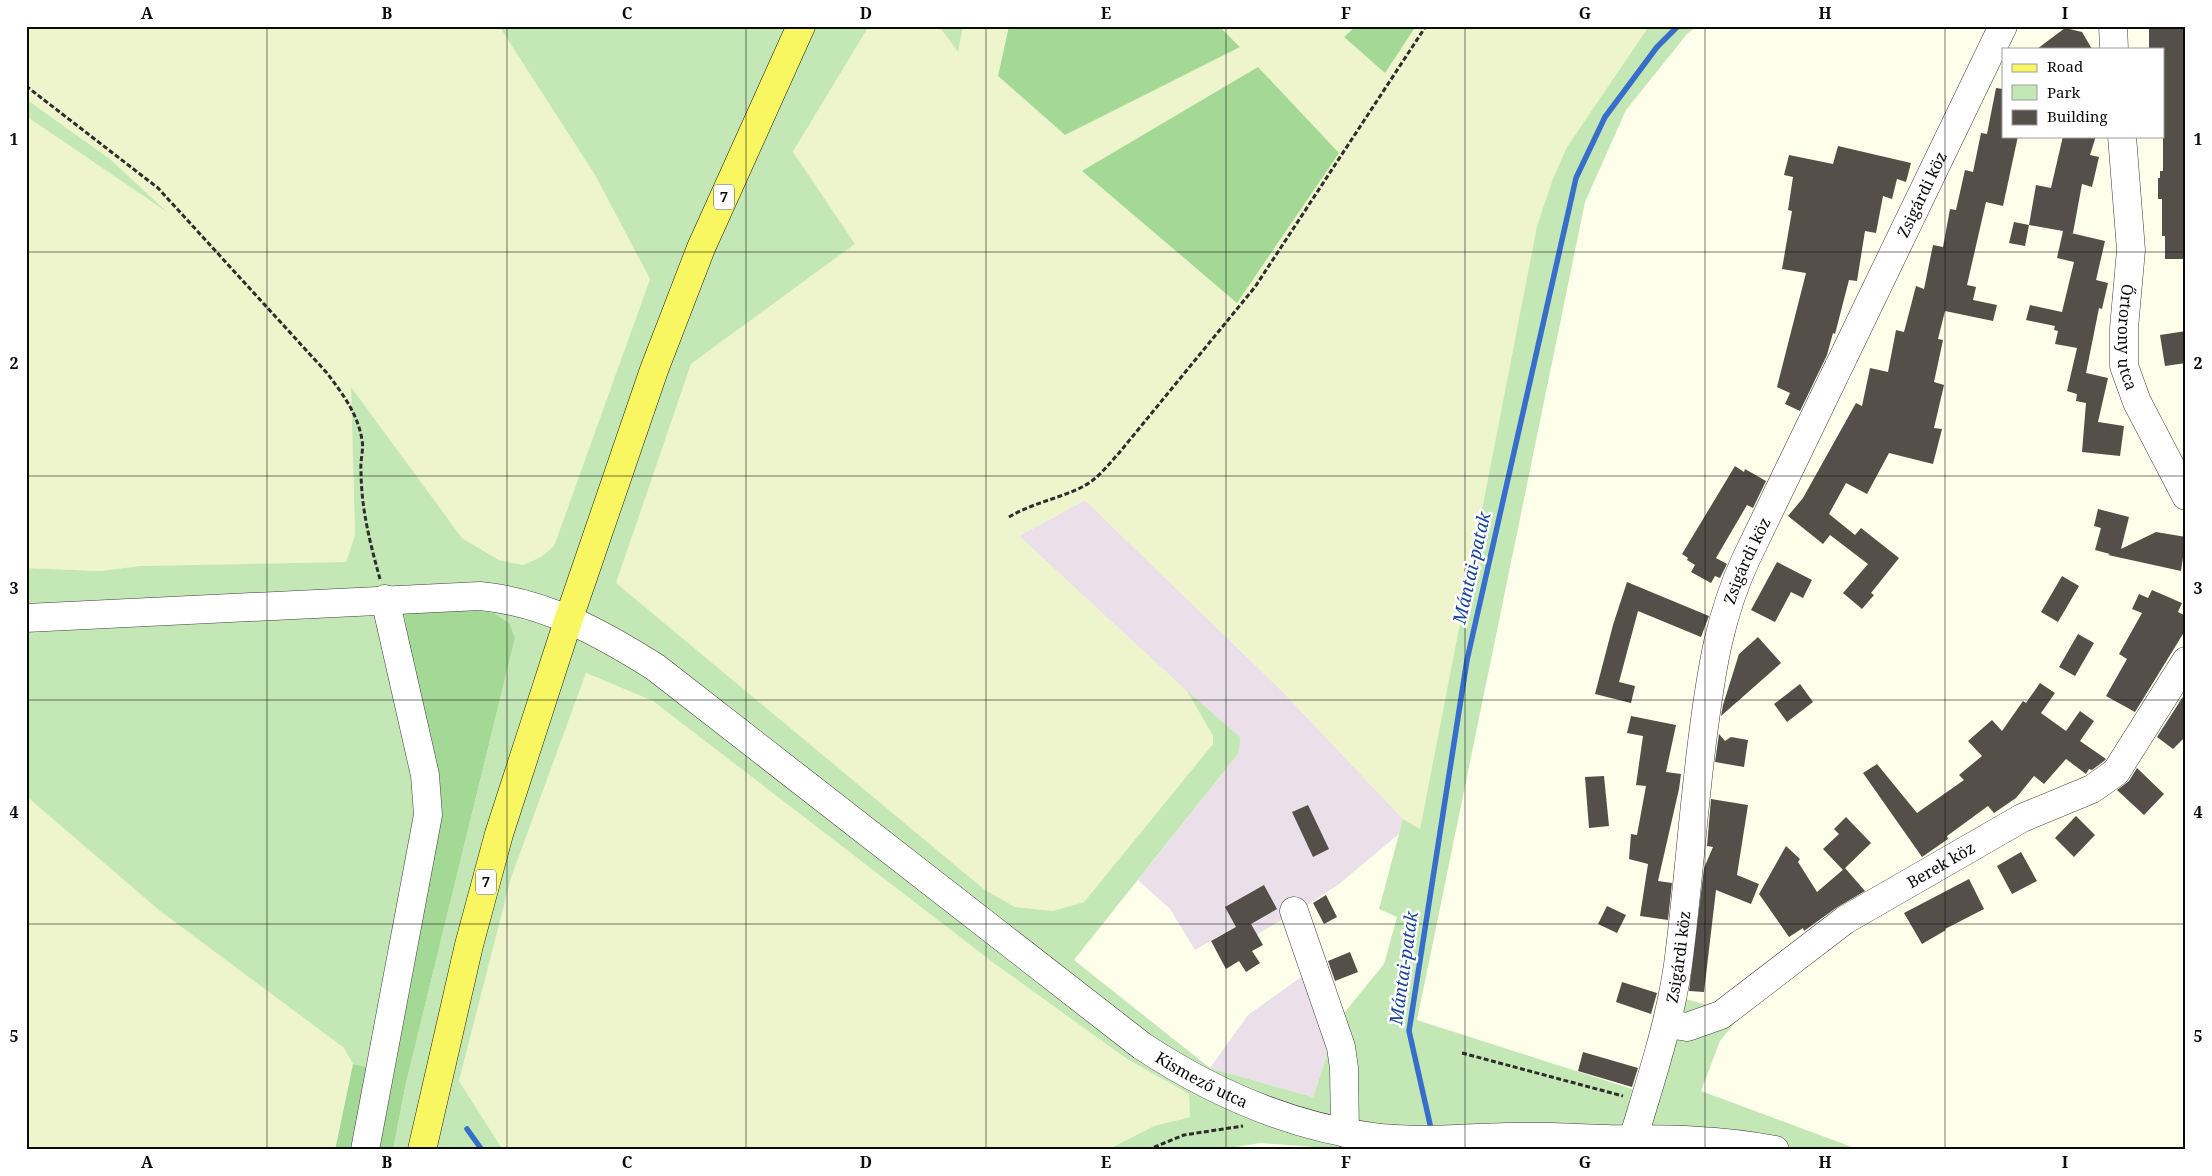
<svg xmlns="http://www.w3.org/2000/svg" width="2212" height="1176" viewBox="0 0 2212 1176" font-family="'Noto Serif',serif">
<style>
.industrial{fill:#ebdfe9}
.farmland{fill:#eef4cb;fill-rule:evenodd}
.green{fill:#c4e8b5}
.forest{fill:#a3d994}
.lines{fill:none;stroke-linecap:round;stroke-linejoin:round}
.stream{stroke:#376ecc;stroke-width:5.5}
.building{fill:#544f48}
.minor-casing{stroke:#3e3e3e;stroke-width:29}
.major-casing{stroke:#1c1c1c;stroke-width:29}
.path{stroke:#2d2d2d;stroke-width:3;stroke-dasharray:5 2.5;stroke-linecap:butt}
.minor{stroke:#fff;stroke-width:28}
.major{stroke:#f8f661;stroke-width:28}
.grid{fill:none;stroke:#0b0b0b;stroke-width:1;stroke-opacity:0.55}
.labels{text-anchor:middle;stroke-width:5;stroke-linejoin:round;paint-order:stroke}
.shield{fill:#fff;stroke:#545454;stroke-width:1}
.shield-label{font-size:15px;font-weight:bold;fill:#0b0b0b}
.street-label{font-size:16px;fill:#0b0b0b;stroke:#fff}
.water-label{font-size:18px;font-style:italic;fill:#16439c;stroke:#fff}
.neatline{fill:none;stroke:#0b0b0b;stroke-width:2}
.grid-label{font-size:16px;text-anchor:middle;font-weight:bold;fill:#0b0b0b}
</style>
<rect width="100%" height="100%" fill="#feffea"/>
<path class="industrial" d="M1085 500 1283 692 1403 819 1399 834 1339 884 1301 909 1233 948 1224 933 1195 950 1170 909 1138 880 1238 754 1241 738 1186 691 1019 536Z
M1304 975 1328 1052 1313 1097 1210 1068 1248 1015Z"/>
<path class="farmland" d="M26 26H499L595 175 650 279 554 546 541 557 523 565 499 560 462 538 351 388 355 535 346 562 140 566 100 571 26 568V116L163 209 110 159 26 99Z
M869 26H939L958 51 963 26H1009L998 76 1065 135 1240 46 1219 26H1356L1344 37 1385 73 1416 26H1649L1567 147 1537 226 1420 829 1403 819 1283 692 1085 500 1019 536 1187 691 1213 736V744L1084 902 1053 911 1015 907 985 890 615 583 691 364 855 244 793 153ZM1338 153 1237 302 1082 171Z
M586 673 653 701 995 964 1127 1059 1189 1094 1190 1117 1154 1126 1107 1150H503L459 1081 511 878Z
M26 796 160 911 344 1048 353 1064 335 1150H26Z"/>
<path class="green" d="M499 26H869L793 152 855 244 691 364 616 583 985 890 1015 907 1053 911 1084 902 1213 744V736L1187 691 1241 738 1238 754 1074 960 1210 1068 1313 1097 1328 1052 1304 975 1344 1013 1384 964 1397 917 1379 909 1403 819 1420 829 1537 226 1553 179 1567 147 1649 26H1697L1687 34 1626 110 1585 202 1417 1020 1635 1090 1659 991 1741 1015 1720 1041 1701 1091 1860 1150H1356L1260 1143 1219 1150H1107L1154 1126 1190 1117 1189 1094 1127 1059 995 964 653 701 586 673 511 878 459 1081 503 1150H393L406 1083 515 638 510 624 440 822 384 1070 353 1064 344 1048 160 911 26 796V568L100 571 140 566 346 562 355 535 351 387 462 538 499 560 523 565 541 557 554 546 650 279 595 175Z
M939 26H963L958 52Z
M26 99 110 159 167 212 26 116Z"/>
<path class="forest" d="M1009 26H1219L1240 47 1065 135 998 76Z
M1356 26H1416L1385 73 1344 37Z
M1258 67 1339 153 1237 303 1082 171Z
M441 606 494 613 510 624 515 638 406 1083 393 1150H335L353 1064 384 1070 440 822 404 614Z"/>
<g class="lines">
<path class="stream" d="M467 1129 482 1150
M1432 1133 1409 1031 1467 660 1576 178 1605 117 1657 47 1678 26"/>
</g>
<path class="building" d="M2152 26H2186V259H2165V236H2162V199H2158V178H2160V171H2163V48H2149V29H2152Z
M2065 28 2082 32 2092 49H2037Z
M1996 88 2003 89V136H2018L2003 206 1986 202 1967 285 1976 287 1973 300 1997 305 1993 321 1945 311 1938 339 1943 340 1934 382 1944 385 1934 428 1942 429 1933 464 1889 453 1867 494 1846 483 1829 514 1855 535 1861 528 1899 558 1871 593 1874 595 1862 609 1843 593 1868 564 1830 535 1823 544 1788 516 1803 498 1856 403 1862 406 1870 368 1888 372 1896 330 1904 332 1916 286 1924 289 1933 245 1943 247 1950 209 1956 210 1965 170 1973 172 1981 133 1987 134Z
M2063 136H2096L2090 155 2099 157 2092 187 2082 184 2073 233H2071L2105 241 2096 280 2108 283 2102 309 2099 308 2086 373 2108 378 2098 422 2124 426 2120 456 2082 452 2086 403 2076 401 2077 394 2067 391 2077 348 2055 344 2058 331 2054 330 2055 326 2026 320 2030 305 2062 312 2074 262 2057 258 2063 231 2029 225 2036 185 2051 188Z
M1838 146 1911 163 1906 182 1897 179 1892 199 1883 196 1876 233 1865 231 1857 281 1849 280 1835 334 1833 333 1827 355 1800 411 1785 404 1790 393 1777 387 1806 273 1782 269 1792 211 1788 210 1793 177 1784 175 1789 155 1833 164Z
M2014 222 2029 225 2025 246 2009 243Z
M2186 331V363L2165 366 2160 335Z
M1735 466 1744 472 1745 469 1766 481 1753 508 1747 505 1716 558 1727 564 1720 578 1715 576 1711 583 1691 572 1695 565 1687 560 1688 558 1682 554Z
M2098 509 2129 517 2121 549 2156 532 2186 537 2181 571 2108 555 2110 554 2095 550 2101 528 2094 526Z
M1777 562 1812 580 1803 598 1791 592 1775 622 1751 610Z
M2062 576 2079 586 2058 622 2041 612Z
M1627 582 1709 616 1701 637 1638 611 1619 682 1635 686 1631 703 1595 694 1613 625Z
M2152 590 2182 603 2178 612 2186 616V629L2135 712 2106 696 2127 659 2119 654 2142 613 2132 609 2139 594 2148 598Z
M2078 634 2094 643 2075 676 2059 667Z
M1758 637 1781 663 1721 716 1723 705 1739 654Z
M2040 683 2055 693 2041 713 2066 731 2080 711 2094 721 2080 741 2106 759 2104 761 2092 770 2089 769 2086 774 2066 759 2044 784 2034 776 2016 798 1994 813 1988 806 1947 836 1948 839 1922 857 1863 773 1877 764 1917 813 1964 780 1959 775 1982 756 1968 741 1992 720 2002 731 2023 701 2026 703Z
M1800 684 1813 702 1787 722 1774 704Z
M2186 692V736L2173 749 2157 737Z
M1631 716 1676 725 1666 772 1681 774 1679 789 1658 881 1672 883 1668 920 1640 916 1648 864 1629 859 1631 834 1637 835 1646 786 1636 785 1643 736 1627 733Z
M1719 734 1725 741 1731 737 1748 740 1744 767 1715 762Z
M2137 768 2164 794 2144 815 2117 790 2129 781Z
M1604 776 1609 826 1589 828 1585 777Z
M1711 799 1748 805 1737 875 1759 884 1751 904 1716 890 1704 992 1689 991 1704 868 1713 847 1707 846Z
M1308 805 1329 849 1313 857 1292 812Z
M2076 816 2095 835 2074 857 2055 838Z
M1846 817 1871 843 1843 870 1823 849 1839 834 1834 829Z
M1786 846 1800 859 1798 862 1817 892 1845 868 1865 891 1836 908 1804 931 1803 928 1789 937 1759 894Z
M2021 852 2037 881 2012 894 1997 866Z
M1969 879 1984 909 1945 929 1946 930 1922 944 1904 913Z
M1264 885 1277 909 1251 924 1263 945 1252 951 1260 963 1246 972 1239 961 1226 969 1211 941 1236 927 1225 907Z
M1326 895 1337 917 1324 924 1313 903Z
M1607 906 1626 915 1617 933 1598 924Z
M1350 952 1358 972 1335 981 1328 961Z
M1622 982 1657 993 1651 1014 1616 1002Z
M1583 1052 1638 1068 1632 1087 1578 1071Z"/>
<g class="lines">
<g class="minor-casing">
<g id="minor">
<path d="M2113 26 2114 49"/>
<path id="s1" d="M2122 136 2131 250 2124 328V366L2137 402 2186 496"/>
<path id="s2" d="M26 618 480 596C545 602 601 633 655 667L1142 1046C1212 1092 1288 1126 1372 1137 1416 1143 1463 1138 1507 1137 1541 1136 1575 1138 1609 1139 1665 1139 1720 1139 1775 1150"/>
<path d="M1294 911 1341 1047 1344 1068 1345 1133"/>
<path id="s3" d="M1668 1024 1687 1027 1721 1015 1845 920 2022 818 2092 789 2116 772 2186 661"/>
<path id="s4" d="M1633 1139C1652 1076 1673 1014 1680 949 1689 875 1694 801 1704 727 1712 667 1720 615 1746 559L2003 26"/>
<path d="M365 1150 428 815 425 775 385 599"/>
</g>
</g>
<g class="major-casing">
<path id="major" d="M422 1150 469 945 499 834 569 618 654 370 701 248 801 26"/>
</g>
<path class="path" d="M26 86 158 188 327 373C342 393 358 414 362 440 364 450 360 460 361 470 361 508 370 543 380 579
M1009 517C1032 503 1058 499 1082 487 1097 480 1108 465 1119 453L1255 287 1426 26
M1462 1053 1623 1096
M1147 1150 1184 1135 1243 1126"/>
<use href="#minor" class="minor"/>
<use href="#major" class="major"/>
</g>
<path class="grid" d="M267 26V1150M507 26V1150M746 26V1150M986 26V1150M1226 26V1150M1465 26V1150M1705 26V1150M1945 26V1150M26 252H2186M26 476H2186M26 700H2186M26 924H2186"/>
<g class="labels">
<g class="shield">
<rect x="714" y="184.5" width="20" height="25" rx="4"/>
<rect x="476" y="869.5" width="20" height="25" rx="4"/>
</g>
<g class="shield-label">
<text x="724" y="202">7</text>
<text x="486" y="887">7</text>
</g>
<g class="street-label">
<text dy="6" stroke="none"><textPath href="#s4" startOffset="998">Zsigárdi köz</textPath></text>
<text dy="6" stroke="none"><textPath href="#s1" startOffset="202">Őrtorony utca</textPath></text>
<text dy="6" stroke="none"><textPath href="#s4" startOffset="592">Zsigárdi köz</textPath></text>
<text dy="6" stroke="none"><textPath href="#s3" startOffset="322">Berek köz</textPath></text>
<text dy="6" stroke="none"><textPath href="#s4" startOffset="188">Zsigárdi köz</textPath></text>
<text dy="6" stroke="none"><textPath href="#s2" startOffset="1331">Kismező utca</textPath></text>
</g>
<g class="water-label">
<text transform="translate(1472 568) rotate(-77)" y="6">Mántai-patak</text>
<text transform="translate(1404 968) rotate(-82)" y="6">Mántai-patak</text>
</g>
</g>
<rect width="2212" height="1176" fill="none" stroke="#ffffff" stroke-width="55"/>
<rect x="2002" y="48" width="162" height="90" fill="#ffffff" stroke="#9d9d9d"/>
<rect x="2012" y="64" width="25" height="8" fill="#f8f661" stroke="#9d9d9d"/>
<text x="2047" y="72" font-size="15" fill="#0b0b0b">Road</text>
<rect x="2012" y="85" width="25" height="15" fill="#c4e8b5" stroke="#9d9d9d"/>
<text x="2047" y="98" font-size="15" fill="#0b0b0b">Park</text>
<rect x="2012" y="110" width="25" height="15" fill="#544f48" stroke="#9d9d9d"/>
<text x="2047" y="122" font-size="15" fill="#0b0b0b">Building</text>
<rect x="28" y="28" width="2156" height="1120" class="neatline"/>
<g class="grid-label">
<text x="147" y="19">A</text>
<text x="387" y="19">B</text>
<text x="627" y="19">C</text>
<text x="866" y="19">D</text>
<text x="1106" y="19">E</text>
<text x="1346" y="19">F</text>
<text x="1585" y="19">G</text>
<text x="1825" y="19">H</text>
<text x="2065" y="19">I</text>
<text x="14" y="145">1</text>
<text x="2198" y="145">1</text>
<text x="14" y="369">2</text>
<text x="2198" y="369">2</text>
<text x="14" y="594">3</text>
<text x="2198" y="594">3</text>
<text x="14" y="818">4</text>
<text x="2198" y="818">4</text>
<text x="14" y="1042">5</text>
<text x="2198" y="1042">5</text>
<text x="147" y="1168">A</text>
<text x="387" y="1168">B</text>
<text x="627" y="1168">C</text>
<text x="866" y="1168">D</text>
<text x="1106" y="1168">E</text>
<text x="1346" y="1168">F</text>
<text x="1585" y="1168">G</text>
<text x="1825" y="1168">H</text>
<text x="2065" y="1168">I</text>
</g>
</svg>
